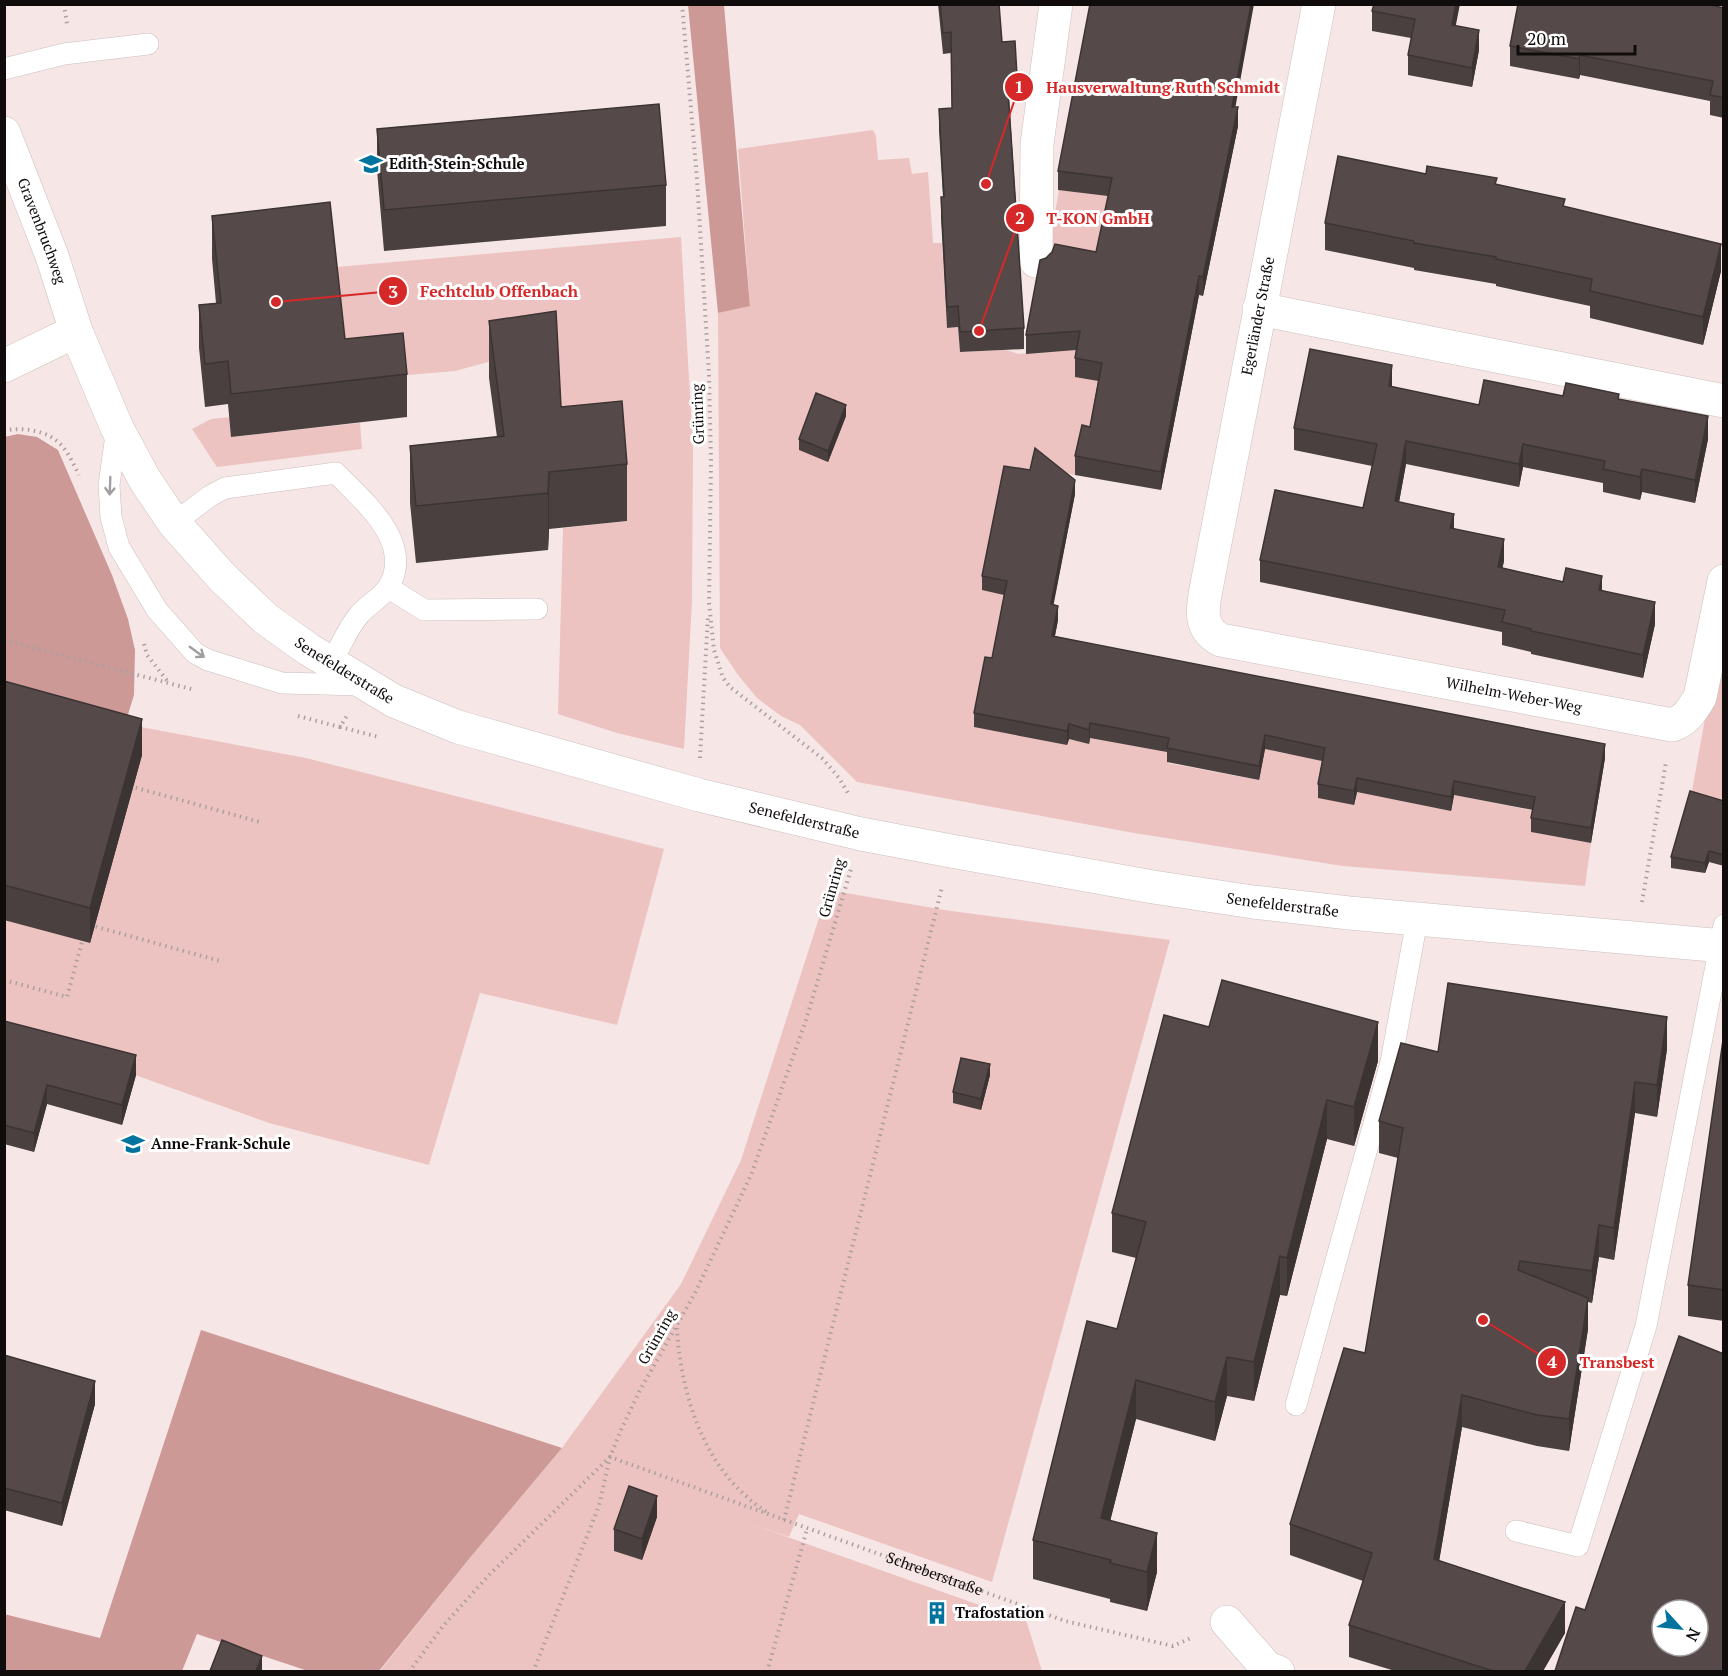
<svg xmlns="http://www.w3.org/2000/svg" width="1728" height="1676" viewBox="0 0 1728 1676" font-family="'PT Serif',serif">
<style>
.green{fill:#ecc3c1}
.forest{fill:#cd9997}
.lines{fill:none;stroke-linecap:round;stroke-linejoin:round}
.service-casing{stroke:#ccbebd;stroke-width:22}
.minor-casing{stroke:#ccbebd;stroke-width:34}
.path{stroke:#aca09f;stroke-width:4;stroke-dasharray:1.5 4.5;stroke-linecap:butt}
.service{stroke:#fff;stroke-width:21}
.minor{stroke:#fff;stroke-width:33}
.wall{fill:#49403f}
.shaded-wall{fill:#3c3433}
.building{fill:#554a49;stroke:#3c3433;stroke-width:1.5;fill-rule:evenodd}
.oneway{stroke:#a09e9e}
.labels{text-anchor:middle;stroke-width:6;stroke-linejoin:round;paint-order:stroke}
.poi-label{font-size:15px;font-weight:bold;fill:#110c0c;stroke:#fff;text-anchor:start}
.street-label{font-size:15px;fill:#110c0c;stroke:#fff}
.leader{fill:none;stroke:#d62828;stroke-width:2}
.callout-dot{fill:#d62828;stroke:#fff;stroke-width:2}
.mark-label{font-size:18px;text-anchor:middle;font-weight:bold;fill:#fff}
.callout-label{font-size:16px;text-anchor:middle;font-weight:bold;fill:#d62828;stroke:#fff;stroke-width:6;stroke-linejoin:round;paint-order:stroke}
</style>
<rect width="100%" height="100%" fill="#f6e7e6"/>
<path class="green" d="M1146 109 1075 376 1102 382 1098 400 1075 475 1034 467 1053 604 1051 618 1067 745 1069 739 1089 743 1095 717 1170 749 1168 763 1258 780 1265 749 1287 754 1328 747 1354 805 1365 751 1454 795 1535 811 1532 832 1591 843 1585 886 1343 866 1134 833 857 782 800 725 781 716 757 698 738 675 720 648 718 313 750 305 738 149 873 130 876 136 878 160 909 158 912 174 928 172 933 243H942L947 328 958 327 960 352 1006 350 1019 354 1030 353 1059 190 1080 192 1082 172Z
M681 237 693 449 692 601 684 749 617 733 558 714 563 528 627 521 579 462 502 340 488 362 455 371 349 380 336 267Z
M230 417 232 437 360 423 362 449 217 467 192 429 211 419Z
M1723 654V811L1690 802 1708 702Z
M4 689 125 724 306 758 664 849 617 1025 480 993 429 1165 269 1123 135 1075 5 1041Z
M828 890 951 911 1170 940 992 1582 799 1514 789 1537 748 1523 985 1607 1026 1620 1042 1671 379 1672 469 1559 562 1448 681 1284 741 1160Z"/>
<path class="forest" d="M688 5H724L750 306 718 313Z
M18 434 37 437 58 450 112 575 128 619 135 650 134 695 125 724 5 691 4 437Z
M201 1330 562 1448 469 1559 379 1671H308L197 1634 182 1671H5L4 1614 100 1638Z"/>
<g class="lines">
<g class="service-casing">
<path id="service" d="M4 69 64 54 148 44
M117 428 109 485 111 517 119 547 157 610 195 653 208 660 282 683 363 685
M174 523 210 496 225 488 336 473C363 501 414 542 389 586 383 597 367 605 359 615 347 629 340 648 331 663
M389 588 424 610 537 609
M1296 1405 1391 1062 1417 920
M1516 1531 1578 1546 1646 1326 1724 925"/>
</g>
<g class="minor-casing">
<g id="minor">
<path id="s2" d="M1319 4 1208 579C1204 602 1195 627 1221 640L1672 725C1687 720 1692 710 1700 697L1724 581"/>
<path id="s3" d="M4 133 52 256 76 331 117 428 145 480 174 523 222 577 266 619 308 649 394 701 458 727 699 795 861 834 951 851 1153 887 1253 902 1349 913 1724 946"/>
<path d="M1036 261 1037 144 1056 4"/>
<path d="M1259 309 1724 401"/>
<path d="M4 366 76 331"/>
<path d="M1227 1622 1267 1668 1278 1672"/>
</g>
</g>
<g class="path">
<path d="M64 4 67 24"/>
<path d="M682 4 697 179 709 375 711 461 709 603 714 650 723 678 730 687 823 759 839 778 848 793"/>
<path d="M4 431C22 426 50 431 62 446 69 454 74 465 79 475"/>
<path d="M4 640 195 690"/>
<path d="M144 644 147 655 169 683"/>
<path d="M298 716 340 727 348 714"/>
<path d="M340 727 379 737"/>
<path d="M700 758 708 616"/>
<path d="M130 786 260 822"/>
<path d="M1642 902 1666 762"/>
<path d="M90 925 220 961"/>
<path d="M4 980 67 997 83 938"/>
<path d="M677 1328C680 1387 700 1456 746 1496 753 1503 761 1508 768 1513"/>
<path d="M784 1520 942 887"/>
<path id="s1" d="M409 1672 443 1626 489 1575 610 1457 1065 1621 1173 1646 1193 1637"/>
<path d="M533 1672 599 1506 610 1457 621 1430 639 1392 696 1291 751 1175 806 1020 851 869"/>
<path d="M767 1672 807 1529"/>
</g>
<use href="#service" class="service"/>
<use href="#minor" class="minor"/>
</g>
<path class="wall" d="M938 4H999L1002 42 1017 76V97L1009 98 1024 328V349L960 352 958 327 947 328 941 218V197H943L939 130V109L952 108 951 53 943 54Z
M1638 5 1724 8V118L1710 115V101L1580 75 1579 79 1510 66V46Z
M1372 11 1455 26 1479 50 1472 87 1408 75V55L1411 38 1372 31Z
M1236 107 1238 126 1203 296 1199 295 1161 490 1075 475V456L1090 427 1098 381 1075 377V358L1076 350 1026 354V335L1096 252 1108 196 1058 190V171Z
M377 129 666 185V226L384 251 377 170Z
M1426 174 1497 184 1565 207 1721 271 1703 345 1590 318V306L1496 286V284L1414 270V268L1325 250V223Z
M212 216 345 339 407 374V417L231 437 228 404 205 407 199 348V305L216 303 212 259Z
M489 321 561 407 627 464V521L549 529 548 550 416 563 410 503V446L497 437 489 378Z
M1392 387 1479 405 1563 396 1619 399 1708 439 1695 503 1642 492 1640 500 1603 492V483L1523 467 1519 487 1406 464 1399 502 1454 528 1504 561 1502 568 1602 590 1655 624 1643 678 1531 654V652L1502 645V632L1260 582V560L1363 508 1372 466 1294 450V428Z
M846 416 828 462 799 450V439Z
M1075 494 1053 605 1058 620 1055 636 1605 758 1591 843 1531 832V818L1533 810 1454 795 1451 811 1357 792 1354 805 1318 798V784L1322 761 1265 749 1259 780 1167 762V752L1090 738 1089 744 1069 739 1067 745 974 727V713L992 658 1004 595 982 590V576Z
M4 681 142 755 90 943 4 920Z
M1724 801V866L1709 862 1705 873 1671 868V857Z
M4 1021 136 1075 122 1125 47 1104 34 1152 4 1144Z
M1209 1027 1378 1061 1354 1146 1327 1139 1287 1296 1280 1295 1254 1401 1227 1396 1215 1441 1136 1419 1110 1521 1157 1572 1147 1611 1110 1602V1599L1033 1579V1540L1117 1329 1136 1258 1112 1252V1213Z
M1724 1033V1321L1688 1316V1285Z
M1667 1049 1657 1117 1635 1113 1614 1260 1599 1257 1592 1303 1588 1302V1329L1569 1451 1537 1446 1462 1427 1439 1561 1565 1633 1543 1671H1395L1349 1657V1625L1363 1581 1290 1555V1524L1365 1353 1398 1158 1379 1153V1121L1438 1052Z
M990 1075 981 1110 953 1103V1092Z
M4 1355 95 1404 62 1526 4 1510Z
M657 1517 642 1560 614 1551V1529Z"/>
<path class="shaded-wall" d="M1251 4H1254L1232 126V107Z
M1456 4H1460L1452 45V25Z
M1479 30V50L1472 87V68Z
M1580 55V75L1579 79V59Z
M1238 107V126L1203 296V277Z
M1721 244V271L1703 345V317Z
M1199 276V295L1161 490V472Z
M1392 365V388L1389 386Z
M846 405V416L828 462V451Z
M1708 416V439L1695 503V480Z
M1406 441V464L1395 524V501Z
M1523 444V467L1519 487V464Z
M1642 469V492L1640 500V477Z
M549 472V529L548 550V493Z
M1075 480V494L1051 618V604Z
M1454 514V536L1450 528Z
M1504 539V561L1498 590V567Z
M1602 576V599L1599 590Z
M1655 602V624L1643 678V655Z
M1058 606V620L1052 650V636Z
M142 719V755L90 943V908Z
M1090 723V738L1089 744V730Z
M1069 724V739L1067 745V731Z
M1265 735V749L1259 780V766Z
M1605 744V758L1591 843V828Z
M1357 778V792L1354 805V791Z
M1454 781V795L1451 811V797Z
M1709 851V862L1705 873V863Z
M1667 1017V1049L1657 1117V1085Z
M1378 1022V1061L1354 1146V1107Z
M136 1055V1075L122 1125V1105Z
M990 1064V1075L981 1110V1099Z
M1635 1082V1113L1614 1260V1228Z
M47 1085V1104L34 1152V1133Z
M1327 1100V1139L1287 1296V1258Z
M1599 1225V1257L1592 1303V1271Z
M1280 1256V1295L1254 1401V1362Z
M1588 1298V1329L1569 1451V1419Z
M1227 1357V1396L1215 1441V1402Z
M1136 1380V1419L1101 1557V1518Z
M95 1381V1404L62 1526V1503Z
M1462 1395V1427L1434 1591V1559Z
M657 1496V1517L642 1560V1539Z
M1157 1533V1572L1147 1611V1572Z
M1565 1602V1633L1543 1671H1525Z
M262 1656V1671H256Z"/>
<path class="building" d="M940 4H999L1002 42 1015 41 1017 76 1007 77 1024 328 960 332 958 306 947 307 941 197H944L939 109 952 108 951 32 943 33Z
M1090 4H1251L1232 107H1238L1203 277 1199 276 1161 472 1075 456 1082 425 1090 427 1102 363 1075 358 1080 331 1026 335 1040 260 1046 258 1052 252 1055 244 1096 252 1112 178 1058 171Z
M1374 4H1456L1452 25 1479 30 1472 68 1408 55 1415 19 1372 11Z
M1518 4H1634L1638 5V4H1707L1724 8V98L1710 95 1713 81 1580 55 1579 59 1510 46Z
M659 104 666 185 384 210 377 129Z
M1338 156 1426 174 1427 166 1497 178 1495 184 1565 199 1563 206 1721 244 1703 317 1590 291 1592 279 1496 259V257L1414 243V241L1325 223Z
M330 202 345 339 403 333 407 374 231 394 228 361 205 364 199 305 221 303 212 216Z
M556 311 561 407 622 401 627 464 549 472 548 493 416 506 410 446 504 436 489 321Z
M1310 349 1392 365 1389 386 1479 405 1484 380 1563 396 1566 383 1619 394 1618 399 1708 416 1695 480 1642 469 1640 477 1603 469 1605 461 1523 444 1519 464 1406 441 1395 501 1454 514 1450 528 1504 539 1498 567 1563 582 1566 568 1602 576 1599 590 1655 602 1643 655 1531 631V629L1502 622 1505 610 1260 560 1275 490 1363 508 1377 444 1294 428Z
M816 393 846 405 828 451 799 439Z
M1035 448 1075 480 1051 604 1058 606 1052 636 1605 744 1591 828 1531 818 1535 797 1454 781 1451 797 1357 778 1354 791 1318 784 1325 748 1265 735 1259 766 1167 748 1169 738 1090 723 1089 730 1069 724 1067 731 974 713 985 657 992 658 1007 581 982 576 1004 466 1030 470Z
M4 681 142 719 90 908 4 885Z
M1690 791 1724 801V855L1709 851 1705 863 1671 857Z
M1222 980 1378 1022 1354 1107 1327 1100 1287 1258 1280 1256 1254 1362 1227 1357 1215 1402 1136 1380 1101 1518 1157 1533 1147 1572 1110 1563 1111 1560 1033 1540 1087 1321 1117 1329 1146 1222 1112 1213 1164 1015 1209 1027Z
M1448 983 1667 1017 1657 1085 1635 1082 1614 1228 1599 1225 1592 1271 1520 1261 1518 1270 1588 1298 1569 1419 1537 1415 1462 1395 1434 1559 1565 1602 1525 1671H1493L1349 1625 1372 1553 1290 1524 1344 1348 1365 1353 1403 1128 1379 1121 1401 1043 1438 1052Z
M4 1021 136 1055 122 1105 47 1085 34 1133 4 1125Z
M1724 1033V1290L1688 1285Z
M961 1058 990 1064 981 1099 953 1092Z
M1679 1336 1724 1354V1671H1555L1576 1607 1585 1610ZM1662 1610H1698V1646H1662Z
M4 1355 95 1381 62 1503 4 1488Z
M629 1486 657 1496 642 1539 614 1529Z
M222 1640 262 1656 256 1671H210Z"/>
<defs><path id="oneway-shaft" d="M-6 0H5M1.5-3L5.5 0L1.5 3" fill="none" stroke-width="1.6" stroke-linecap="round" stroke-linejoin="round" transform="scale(1.5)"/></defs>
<g class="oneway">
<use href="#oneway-shaft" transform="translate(110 486) rotate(92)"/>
<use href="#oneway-shaft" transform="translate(197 652) rotate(36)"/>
</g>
<defs>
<g id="school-bare" transform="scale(1.8)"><path d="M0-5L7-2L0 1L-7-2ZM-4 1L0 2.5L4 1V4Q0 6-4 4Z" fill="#00749e" stroke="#fff" stroke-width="2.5" paint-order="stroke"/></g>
<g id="building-bare" transform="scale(1.8)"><path d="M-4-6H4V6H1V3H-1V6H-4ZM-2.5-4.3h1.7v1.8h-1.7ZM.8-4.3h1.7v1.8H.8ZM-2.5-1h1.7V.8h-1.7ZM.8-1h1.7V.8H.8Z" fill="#00749e" stroke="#fff" stroke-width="2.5" paint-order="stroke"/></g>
</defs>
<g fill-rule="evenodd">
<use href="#school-bare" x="371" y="164"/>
<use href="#school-bare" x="133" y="1144"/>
<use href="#building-bare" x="937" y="1613"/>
</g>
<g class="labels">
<g class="poi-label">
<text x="389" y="169">Edith-Stein-Schule</text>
<text x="151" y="1149">Anne-Frank-Schule</text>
<text x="955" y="1618">Trafostation</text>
</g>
<g class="street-label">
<text dy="5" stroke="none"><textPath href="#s3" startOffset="105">Gravenbruchweg</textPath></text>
<text transform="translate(1258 316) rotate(-79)" y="5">Egerländer Straße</text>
<text transform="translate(698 414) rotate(-92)" y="5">Grünring</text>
<text dy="5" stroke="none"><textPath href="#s3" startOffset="654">Senefelderstraße</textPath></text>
<text dy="5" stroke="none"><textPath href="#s2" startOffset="952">Wilhelm-Weber-Weg</textPath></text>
<text dy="5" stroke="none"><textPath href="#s3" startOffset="1140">Senefelderstraße</textPath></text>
<text transform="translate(832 888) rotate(-74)" y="5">Grünring</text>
<text dy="5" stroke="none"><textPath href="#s3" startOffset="1626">Senefelderstraße</textPath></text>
<text transform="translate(657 1337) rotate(-60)" y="5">Grünring</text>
<text dy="5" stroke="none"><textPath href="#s1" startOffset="640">Schreberstraße</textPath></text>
</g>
</g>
<path class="leader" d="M986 184L1019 87M979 331L1020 218M276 302L393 291M1483 1320L1552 1362"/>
<g class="callout-dot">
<circle cx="986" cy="184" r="6"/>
<circle cx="979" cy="331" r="6"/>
<circle cx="276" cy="302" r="6"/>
<circle cx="1483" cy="1320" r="6"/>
<circle cx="1019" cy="87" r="15"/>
<circle cx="1020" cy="218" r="15"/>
<circle cx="393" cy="291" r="15"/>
<circle cx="1552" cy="1362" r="15"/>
</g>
<g class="mark-label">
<text x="1019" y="93">1</text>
<text x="1020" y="224">2</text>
<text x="393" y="298">3</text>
<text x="1552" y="1368">4</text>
</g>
<g class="callout-label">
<text x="1163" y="93">Hausverwaltung Ruth Schmidt</text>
<text x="1098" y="224">T-KON GmbH</text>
<text x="499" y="297">Fechtclub Offenbach</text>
<text x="1617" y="1368">Transbest</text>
</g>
<rect width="1728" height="1676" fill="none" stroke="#110c0c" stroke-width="12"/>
<g transform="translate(1680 1628) rotate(117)"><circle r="28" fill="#ffffff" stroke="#a09e9e" stroke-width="1.5"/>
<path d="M0-4.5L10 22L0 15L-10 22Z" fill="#00749e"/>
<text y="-9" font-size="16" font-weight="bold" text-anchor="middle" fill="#110c0c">N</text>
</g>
<path d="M1518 45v9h117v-9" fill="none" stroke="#110c0c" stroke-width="3"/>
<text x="1527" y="45" font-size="18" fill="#110c0c" stroke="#ffffff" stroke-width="4.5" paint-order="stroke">20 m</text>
</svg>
